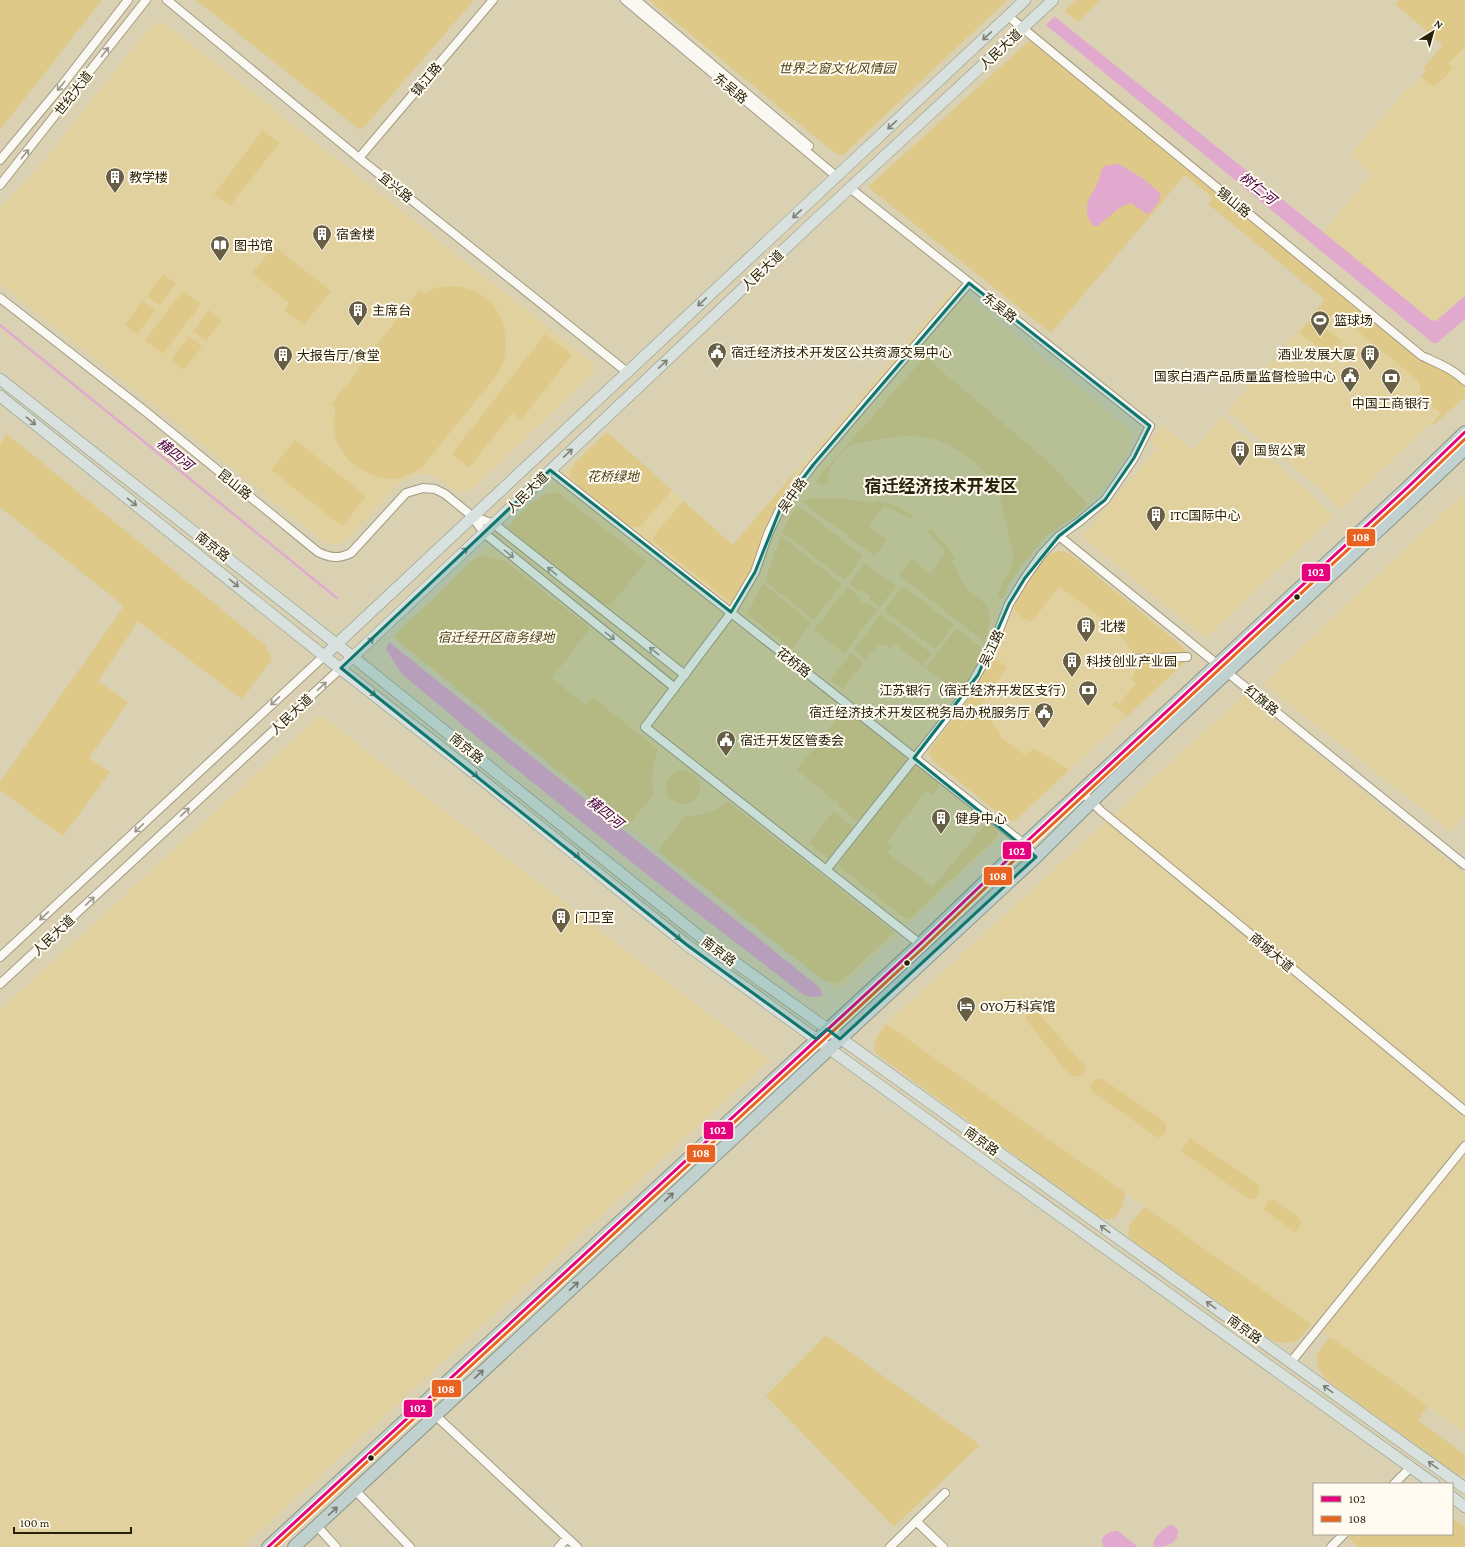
<svg xmlns="http://www.w3.org/2000/svg" width="1465" height="1547" viewBox="0 0 1465 1547" font-family="'Crimson Pro','Noto Sans SC',serif">
<style>
.built{fill:#e1d19f}
.green{fill:#dec988}
.water{fill:#e2a9cf}
.pier{fill:#dad1b2}
.lines{fill:none;stroke-linecap:round;stroke-linejoin:round}
.stream{stroke:#e2a9cf;stroke-width:2.5}
.minor-casing{stroke:#a29b83;stroke-width:10}
.major-casing{stroke:#899689;stroke-width:12}
.highway-casing{stroke:#899689;stroke-width:14}
.minor{stroke:#f9f8f3;stroke-width:8}
.major{stroke:#d8e1dd;stroke-width:11}
.highway{stroke:#c1d1d0;stroke-width:12}
.bus-1-casing{stroke:#fffbf0;stroke-width:6}
.bus-2-casing{stroke:#fffbf0;stroke-width:6}
.bus-1{stroke:#e5007d;stroke-width:3}
.bus-2{stroke:#e86221;stroke-width:3}
.oneway{stroke:#808174}
.oneway2{stroke:#9b978a}
.oneway3{stroke:#74796d}
.marked{fill:#0f766e;fill-opacity:0.2;stroke:#0f766e;stroke-width:3;stroke-linejoin:round}
.bus-dot{fill:#28210a;stroke:#fffbf0;stroke-width:1.5}
.labels{text-anchor:middle;stroke-width:4;stroke-linejoin:round;paint-order:stroke}
.street-label{font-size:13px;fill:#28210a;stroke:#fffbf0}
.park-label{font-size:13px;font-style:italic;fill:#4c3f13;stroke:#fffbf0}
.poi-label{font-size:13px;fill:#28210a;stroke:#fffbf0;text-anchor:start}
.water-label{font-size:14px;font-style:italic;fill:#490144;stroke:#fffbf0}
.district-label{font-size:17px;font-weight:bold;fill:#28210a;stroke:#fffbf0}
.line-badge{stroke:#fffbf0;stroke-width:1.5}
.badge-label{font-size:11px;text-anchor:middle;font-weight:bold;fill:#fff}
</style>
<rect width="100%" height="100%" fill="#dad1b2"/>
<path class="built" d="M156 22 163 23 169 26 593 363 594 373 473 488 461 492 455 490 436 477 428 474H420L410 477 399 483 346 541 338 544 325 543 166 415 0 284V208L38 168 149 28Z
M1465 47V296L1436 321 1431 320 1323 232 1372 174 1350 155 1409 86 1412 88 1422 77 1434 87 1453 69 1448 63Z
M955 285 1135 434 1122 460 1108 482 1095 497 1074 517 1046 536 1021 567 1007 588 986 646 967 682 935 726 909 757 999 829 1001 837 842 987 837 989 658 851 393 637 607 432 733 545Z
M1325 300 1451 404 1340 510 1321 489 1227 411Z
M1222 417 1307 490 1333 517 1206 638 1082 537 1157 448 1150 442 1163 425 1193 450Z
M1465 492V814L1451 831 1263 684Z
M1058 551H1063L1070 554 1182 646 1187 653 1185 662 1181 666 1015 821H1011L1006 819 932 760 929 753 930 749 970 697 989 663 1020 593 1051 553Z
M1244 695 1465 875V1433L886 1024Z
M320 715 769 1060 243 1547H0V1010Z"/>
<path class="green" d="M0 0H102L0 130Z
M196 0H474L367 124 360 130Z
M649 0H1007L842 156 831 150Z
M1076 0H1101L1078 22 1064 11Z
M1399 0H1465V47L1448 63 1453 69 1434 87 1421 77 1426 71 1423 68 1443 45 1395 4Z
M1030 40 1036 43 1413 354 1448 372 1465 385V397L1434 425 1432 423 1441 413 1419 395C1422 388 1421 384 1415 378L1342 318 1336 316 1319 319 1312 314 1325 300 1208 204 1213 198 1185 175 1051 333 868 187Z
M263 130 279 143 230 206 214 194Z
M274 246 331 291 304 325 284 310 289 304 288 302 252 273Z
M163 274 176 284 160 305 147 296Z
M448 286C460 286 470 288 480 294 508 311 513 349 497 375L422 467C416 471 410 475 403 477 378 484 348 467 338 444 332 432 334 420 335 407L331 405 420 289 425 293 438 287Z
M183 291 201 304 163 354 145 340Z
M143 301 155 311 137 334 125 325Z
M209 310 222 320 206 341 193 331Z
M1311 318 1342 341 1331 356 1299 333Z
M545 334 572 355 521 420 512 413 469 468 452 454Z
M189 336 202 346 184 370 171 360Z
M925 357 1044 458 1088 504 1074 517 1046 536 1021 567 1007 588 1004 598H1000L998 596V593C1003 581 1012 571 1013 557 1013 549 1009 540 1008 533 1005 519 1002 498 995 485 982 464 949 440 923 437 898 434 875 440 851 445 843 450 834 460 830 468 827 474 830 481 822 485L816 480Z
M607 432 672 490 640 527H630L579 486 571 477V470L575 463Z
M7 434 265 645 271 657V661L242 699 138 621 98 681 128 702 89 758 110 772 63 836 0 790V782L124 606 0 507V444Z
M295 440 366 496 342 526 271 470Z
M796 471 769 518 762 533 755 564 733 604 654 542 653 538 655 534 683 501 733 545Z
M554 492 561 495 646 561 611 605 602 604 507 527C520 515 535 495 554 492Z
M812 498H841L874 503 876 500 896 506 914 516 911 519 896 511 884 507 869 526 887 540 875 556 801 501Z
M798 506 863 556 845 580 782 532 788 521Z
M930 528 945 544 955 558 952 561C957 570 961 581 967 589 971 594 977 597 982 601 995 612 989 628 984 642L899 575 911 559 930 574 946 553 928 532Z
M781 536 842 584 814 620 765 581Z
M1058 551H1063L1070 554 1182 646 1187 653 1185 662 1126 717 1121 711 1112 705 1115 701 1119 704 1136 683 1131 679C1133 676 1136 671 1136 668 1139 638 1080 603 1059 587L1033 620 1030 621C1023 619 1015 613 1013 606 1023 586 1035 558 1058 551Z
M481 556 505 561 590 628 552 678 585 705 592 697 658 749C652 764 651 778 654 794L627 827 393 637 474 559Z
M865 563 896 586 880 607 869 599 871 596 862 590 860 592 849 584Z
M763 584 811 622 792 649 747 614Z
M903 586 954 625 935 649 884 610Z
M847 587 857 595 856 597 865 604 867 602 877 610 844 653 814 630Z
M881 614 932 654 923 666 894 643 890 648 884 644 877 646 866 659 854 650Z
M956 628 982 648 986 646 967 682 958 693 926 668Z
M851 653 863 663 843 689 831 680Z
M995 660 999 661 1007 667 982 703 983 707 1002 738 1026 756 1033 748 1069 770 1015 821H1011L1006 819 932 760 929 753 930 749 970 697 989 663Z
M841 713 854 716 903 753 905 756 906 761 861 818 857 820 838 806 839 804 797 770Z
M917 764C922 768 938 778 939 784 939 788 934 792 932 795L926 791 886 843 892 848 888 853 933 887 987 822 995 829 998 834 997 837 910 918 906 919 840 867 839 863 912 767Z
M666 787a17 17 0 1 1 34 0a17 17 0 1 1-34 0Z
M727 801 893 931 891 935 843 980C835 984 831 983 822 979L658 851 684 817C700 815 716 814 727 801Z
M834 811 853 827 852 830 829 859 809 843Z
M1035 1009 1083 1064 1086 1070 1079 1077 1072 1076 1066 1071 1025 1018 1028 1012Z
M886 1024 1125 1193C1125 1202 1119 1221 1107 1219 1104 1219 1101 1217 1098 1216L875 1053C874 1040 878 1034 886 1024Z
M1097 1078H1101L1162 1120 1167 1126 1164 1134 1158 1138 1092 1091 1090 1085Z
M1190 1138 1259 1185 1260 1190 1256 1198 1249 1199 1182 1152V1149Z
M1273 1199 1298 1217 1301 1223 1297 1231 1295 1232 1264 1210 1266 1203Z
M1145 1207 1311 1324C1298 1342 1295 1346 1272 1341L1133 1241 1128 1235 1130 1224Z
M826 1335 980 1445 894 1527 766 1396Z
M1330 1337 1428 1406 1418 1420 1465 1455V1476L1458 1475 1325 1379 1318 1367 1316 1355Z
M1452 1517 1465 1527V1547H1358L1349 1538 1353 1534H1452Z"/>
<path class="water" d="M1014 0H1034L1323 232 1431 320 1436 321 1465 296V319L1437 343H1433L1067 42Z
M1119 164 1144 179 1161 194 1158 203 1148 215 1131 203 1119 208 1098 226H1094C1085 218 1085 205 1091 195 1093 191 1096 188 1097 184 1100 178 1100 172 1104 166Z
M389 642 819 987 823 996 812 997 804 995 649 876 485 744 401 673 386 649Z
M1169 1525H1172L1178 1530C1179 1544 1166 1547 1155 1547L1153 1545C1154 1536 1162 1531 1169 1525Z
M1114 1531H1118L1138 1547H1104C1098 1538 1106 1533 1114 1531Z"/>
<path class="pier" d="M1012 0H1038L1056 15 1044 27Z"/>
<g class="lines">
<path class="stream" d="M0 325 337 598"/>
<g class="minor-casing">
<path id="minor" d="M167 0 359 158 627 372
M625 0 836 176
M636 0 809 146
M1008 16 1422 356C1437 363 1453 369 1465 381
M359 158 493 0
M0 160 63 84 128 0
M0 185 146 0
M0 298 145 411 318 552C330 558 339 559 351 553L406 493 423 488 435 489 445 494 472 516 484 533 675 688
M550 470 1024 844 1036 857
M472 516 494 524 685 675
M1059 536 1465 865
M1128 659 1187 657
M1081 791 1101 811 1465 1111
M826 870 967 692 992 648 1009 604 1025 578 1042 554 1059 536 1079 522 1105 500 1134 458 1150 426 850 188
M920 944 645 727 731 613 755 572 768 534 781 507 813 465 969 283
M0 957 324 656
M0 984 341 668
M1291 1362 1465 1146
M435 1415 577 1547
M1394 1484 1411 1467
M355 1490 410 1547
M916 1521 943 1547
M317 1526 336 1547
M559 1547 567 1538
M890 1547 945 1493
M1331 1547 1344 1534"/>
</g>
<g class="major-casing">
<path id="major" d="M0 379 353 657 704 940 1465 1488
M0 396 324 656 475 774 687 945 992 1167 1434 1484
M324 656 1025 0
M341 668 810 225 1053 0
M1452 1497 1465 1507"/>
</g>
<g class="highway-casing">
<path id="highway" d="M268 1547 920 944 1024 844 1408 487 1465 432
M294 1547 1036 857C1176 717 1322 585 1465 449"/>
</g>
<use href="#minor" class="minor"/>
<use href="#major" class="major"/>
<use href="#highway" class="highway"/>
<g class="bus-1-casing">
<path id="bus-1" d="M268 1547 920 944 1024 844 1408 487 1465 432"/>
</g>
<g class="bus-2-casing">
<path id="bus-2" d="M275 1547 923 948 1027 848 1411 491 1465 439"/>
</g>
<use href="#bus-1" class="bus-1"/>
<use href="#bus-2" class="bus-2"/>
</g>
<defs><path id="oneway-shaft" d="M-6 0H5M1.5-3L5.5 0L1.5 3" fill="none" stroke-width="1.6" stroke-linecap="round" stroke-linejoin="round"/></defs>
<g class="oneway">
<use href="#oneway-shaft" transform="translate(987 36) rotate(137)"/>
<use href="#oneway-shaft" transform="translate(892 125) rotate(137)"/>
<use href="#oneway-shaft" transform="translate(797 214) rotate(137)"/>
<use href="#oneway-shaft" transform="translate(702 302) rotate(137)"/>
<use href="#oneway-shaft" transform="translate(663 364) rotate(-43)"/>
<use href="#oneway-shaft" transform="translate(31 421) rotate(39)"/>
<use href="#oneway-shaft" transform="translate(568 453) rotate(-43)"/>
<use href="#oneway-shaft" transform="translate(132 502) rotate(39)"/>
<use href="#oneway-shaft" transform="translate(463 552) rotate(-43)"/>
<use href="#oneway-shaft" transform="translate(234 583) rotate(39)"/>
<use href="#oneway-shaft" transform="translate(369 642) rotate(-43)"/>
<use href="#oneway-shaft" transform="translate(371 692) rotate(38)"/>
<use href="#oneway-shaft" transform="translate(473 773) rotate(38)"/>
<use href="#oneway-shaft" transform="translate(575 854) rotate(39)"/>
<use href="#oneway-shaft" transform="translate(676 936) rotate(39)"/>
<use href="#oneway-shaft" transform="translate(1105 1229) rotate(-144)"/>
<use href="#oneway-shaft" transform="translate(1211 1305) rotate(-144)"/>
<use href="#oneway-shaft" transform="translate(1328 1389) rotate(-144)"/>
<use href="#oneway-shaft" transform="translate(1433 1465) rotate(-144)"/>
</g>
<g class="oneway2">
<use href="#oneway-shaft" transform="translate(105 52) rotate(-52)"/>
<use href="#oneway-shaft" transform="translate(61 86) rotate(129)"/>
<use href="#oneway-shaft" transform="translate(25 154) rotate(-51)"/>
<use href="#oneway-shaft" transform="translate(509 554) rotate(39)"/>
<use href="#oneway-shaft" transform="translate(552 571) rotate(-141)"/>
<use href="#oneway-shaft" transform="translate(610 636) rotate(38)"/>
<use href="#oneway-shaft" transform="translate(654 651) rotate(-142)"/>
<use href="#oneway-shaft" transform="translate(322 686) rotate(-43)"/>
<use href="#oneway-shaft" transform="translate(275 701) rotate(137)"/>
<use href="#oneway-shaft" transform="translate(185 812) rotate(-43)"/>
<use href="#oneway-shaft" transform="translate(139 828) rotate(137)"/>
<use href="#oneway-shaft" transform="translate(90 901) rotate(-43)"/>
<use href="#oneway-shaft" transform="translate(44 916) rotate(137)"/>
</g>
<g class="oneway3">
<use href="#oneway-shaft" transform="translate(669 1197) rotate(-43)"/>
<use href="#oneway-shaft" transform="translate(574 1286) rotate(-43)"/>
<use href="#oneway-shaft" transform="translate(479 1374) rotate(-43)"/>
<use href="#oneway-shaft" transform="translate(333 1511) rotate(-43)"/>
</g>
<path class="marked" d="M969 283 1150 426 1134 458 1105 500 1059 536 1025 578 1009 604 978 675 914 758 1036 857 840 1039 827 1029 816 1039 687 945 341 668 550 470 731 612 755 572 781 507 813 465Z"/>
<defs>
<g id="building-pin" transform="scale(1)"><path d="M0 17L-7.5 6A9.5 9.5 0 1 1 7.5 6Z" fill="#665f45" stroke="#fffbf0"/><path d="M-4-6H4V6H1V3H-1V6H-4ZM-2.5-4.3h1.7v1.8h-1.7ZM.8-4.3h1.7v1.8H.8ZM-2.5-1h1.7V.8h-1.7ZM.8-1h1.7V.8H.8Z" fill="#fff"/></g>
<g id="library-pin" transform="scale(1)"><path d="M0 17L-7.5 6A9.5 9.5 0 1 1 7.5 6Z" fill="#665f45" stroke="#fffbf0"/><path d="M-6-4Q-3-5.5-.7-3.5V5Q-3 3-6 4ZM6-4Q3-5.5 .7-3.5V5Q3 3 6 4Z" fill="#fff"/></g>
<g id="stadium-pin" transform="scale(1)"><path d="M0 17L-7.5 6A9.5 9.5 0 1 1 7.5 6Z" fill="#665f45" stroke="#fffbf0"/><path d="M0-5a6.5 5 0 1 0 0 10a6.5 5 0 1 0 0-10ZM-3.5-1.8h7v3.6h-7Z" fill="#fff"/></g>
<g id="civic-pin" transform="scale(1)"><path d="M0 17L-7.5 6A9.5 9.5 0 1 1 7.5 6Z" fill="#665f45" stroke="#fffbf0"/><path d="M-.6-6.5H3V-4.5H.6V-3L4-1V1h2V6H-6V1h2V-1L-.6-3ZM-1.2 2.5V6h2.4V2.5Z" fill="#fff"/></g>
<g id="bank-pin" transform="scale(1)"><path d="M0 17L-7.5 6A9.5 9.5 0 1 1 7.5 6Z" fill="#665f45" stroke="#fffbf0"/><path d="M-6-4H6V4H-6ZM0-2.3a2.3 2.3 0 1 0 0 4.6a2.3 2.3 0 1 0 0-4.6Z" fill="#fff"/></g>
<g id="hotel-pin" transform="scale(1)"><path d="M0 17L-7.5 6A9.5 9.5 0 1 1 7.5 6Z" fill="#665f45" stroke="#fffbf0"/><path d="M-6-4.5h1.5V1H6V5H4.5V3h-9V5H-6ZM-4 0a1.8 1.8 0 1 1 3.6 0ZM.5 0V-2.5h3Q6-2.5 6 0Z" fill="#fff"/></g>
</defs>
<g fill-rule="evenodd">
<use href="#building-pin" x="115" y="177"/>
<use href="#building-pin" x="322" y="234"/>
<use href="#library-pin" x="220" y="245"/>
<use href="#building-pin" x="358" y="310"/>
<use href="#stadium-pin" x="1320" y="320"/>
<use href="#civic-pin" x="717" y="352"/>
<use href="#building-pin" x="1370" y="354"/>
<use href="#building-pin" x="283" y="355"/>
<use href="#civic-pin" x="1350" y="376"/>
<use href="#bank-pin" x="1391" y="378"/>
<use href="#building-pin" x="1240" y="450"/>
<use href="#building-pin" x="1156" y="515"/>
<use href="#building-pin" x="1086" y="626"/>
<use href="#building-pin" x="1072" y="661"/>
<use href="#bank-pin" x="1088" y="690"/>
<use href="#civic-pin" x="1044" y="712"/>
<use href="#civic-pin" x="726" y="740"/>
<use href="#building-pin" x="941" y="818"/>
<use href="#building-pin" x="561" y="917"/>
<use href="#hotel-pin" x="966" y="1006"/>
</g>
<g class="bus-dot">
<circle cx="1297" cy="597" r="3.5"/>
<circle cx="907" cy="963" r="3.5"/>
<circle cx="371" cy="1458" r="3.5"/>
</g>
<g class="labels">
<g class="street-label">
<text transform="translate(1000 49) rotate(-43)" y="5">人民大道</text>
<text transform="translate(426 79) rotate(-50)" y="5">镇江路</text>
<text transform="translate(731 88) rotate(40)" y="5">东吴路</text>
<text transform="translate(73 93) rotate(-52)" y="5">世纪大道</text>
<text transform="translate(396 187) rotate(39)" y="5">宜兴路</text>
<text transform="translate(1234 202) rotate(39)" y="5">锡山路</text>
<text transform="translate(762 270) rotate(-43)" y="5">人民大道</text>
<text transform="translate(1000 307) rotate(38)" y="5">东吴路</text>
<text transform="translate(235 484) rotate(39)" y="5">昆山路</text>
<text transform="translate(527 492) rotate(-44)" y="5">人民大道</text>
<text transform="translate(792 495) rotate(-55)" y="5">吴中路</text>
<text transform="translate(213 546) rotate(38)" y="5">南京路</text>
<text transform="translate(991 648) rotate(-65)" y="5">吴江路</text>
<text transform="translate(794 662) rotate(38)" y="5">花桥路</text>
<text transform="translate(1262 700) rotate(39)" y="5">红旗路</text>
<text transform="translate(291 714) rotate(-43)" y="5">人民大道</text>
<text transform="translate(467 748) rotate(39)" y="5">南京路</text>
<text transform="translate(53 935) rotate(-43)" y="5">人民大道</text>
<text transform="translate(719 951) rotate(37)" y="5">南京路</text>
<text transform="translate(1272 952) rotate(40)" y="5">商城大道</text>
<text transform="translate(982 1141) rotate(36)" y="5">南京路</text>
<text transform="translate(1245 1329) rotate(36)" y="5">南京路</text>
</g>
<g class="park-label">
<text x="837" y="73">世界之窗文化风情园</text>
<text x="613" y="481">花桥绿地</text>
<text x="496" y="642">宿迁经开区商务绿地</text>
</g>
<g class="poi-label">
<text x="129" y="182">教学楼</text>
<text x="336" y="239">宿舍楼</text>
<text x="234" y="250">图书馆</text>
<text x="372" y="315">主席台</text>
<text x="1334" y="325">篮球场</text>
<text x="731" y="357">宿迁经济技术开发区公共资源交易中心</text>
<text x="1356" y="359" text-anchor="end">酒业发展大厦</text>
<text x="297" y="360">大报告厅/食堂</text>
<text x="1336" y="381" text-anchor="end">国家白酒产品质量监督检验中心</text>
<text x="1391" y="408" text-anchor="middle">中国工商银行</text>
<text x="1254" y="455">国贸公寓</text>
<text x="1170" y="520">ITC国际中心</text>
<text x="1100" y="631">北楼</text>
<text x="1086" y="666">科技创业产业园</text>
<text x="1074" y="695" text-anchor="end">江苏银行（宿迁经济开发区支行）</text>
<text x="1030" y="717" text-anchor="end">宿迁经济技术开发区税务局办税服务厅</text>
<text x="740" y="745">宿迁开发区管委会</text>
<text x="955" y="823">健身中心</text>
<text x="575" y="922">门卫室</text>
<text x="980" y="1011">OYO万科宾馆</text>
</g>
<g class="water-label">
<text transform="translate(1258 188) rotate(39)" y="5">树仁河</text>
<text transform="translate(175 454) rotate(39)" y="5">横四河</text>
<text transform="translate(605 812) rotate(39)" y="5">横四河</text>
</g>
<g class="district-label">
<text x="941" y="492">宿迁经济技术开发区</text>
</g>
</g>
<g class="line-badge">
<rect x="1346" y="528" width="30" height="19" rx="4" fill="#e86221"/>
<rect x="1301" y="563" width="30" height="19" rx="4" fill="#e5007d"/>
<rect x="1002" y="841" width="30" height="19" rx="4" fill="#e5007d"/>
<rect x="983" y="866" width="30" height="20" rx="4" fill="#e86221"/>
<rect x="703" y="1121" width="31" height="19" rx="4" fill="#e5007d"/>
<rect x="686" y="1144" width="30" height="19" rx="4" fill="#e86221"/>
<rect x="431" y="1379" width="31" height="19" rx="4" fill="#e86221"/>
<rect x="403" y="1399" width="30" height="19" rx="4" fill="#e5007d"/>
</g>
<g class="badge-label">
<text x="1361" y="541">108</text>
<text x="1316" y="576">102</text>
<text x="1017" y="855">102</text>
<text x="998" y="880">108</text>
<text x="718" y="1134">102</text>
<text x="701" y="1157">108</text>
<text x="446" y="1393">108</text>
<text x="418" y="1412">102</text>
</g>
<rect x="1313" y="1483" width="140" height="52" fill="#fffbf0" stroke="#a9a494"/>
<rect x="1321" y="1496" width="20" height="6" fill="#e5007d" stroke="#a9a494"/>
<text x="1349" y="1503" font-size="12" fill="#28210a">102</text>
<rect x="1321" y="1516" width="20" height="6" fill="#e86221" stroke="#a9a494"/>
<text x="1349" y="1523" font-size="12" fill="#28210a">108</text>
<g transform="translate(1433 32) rotate(37)" stroke="#fffbf0" stroke-width="3" paint-order="stroke">
<path d="M0-3L7 15L0 10L-7 15Z" fill="#28210a"/>
<text y="-6" font-size="11" font-weight="bold" text-anchor="middle" fill="#28210a">N</text>
</g>
<path d="M14 1527v6h117v-6" fill="none" stroke="#28210a" stroke-width="2"/>
<text x="20" y="1527" font-size="12" fill="#28210a" stroke="#fffbf0" stroke-width="3" paint-order="stroke">100 m</text>
</svg>
